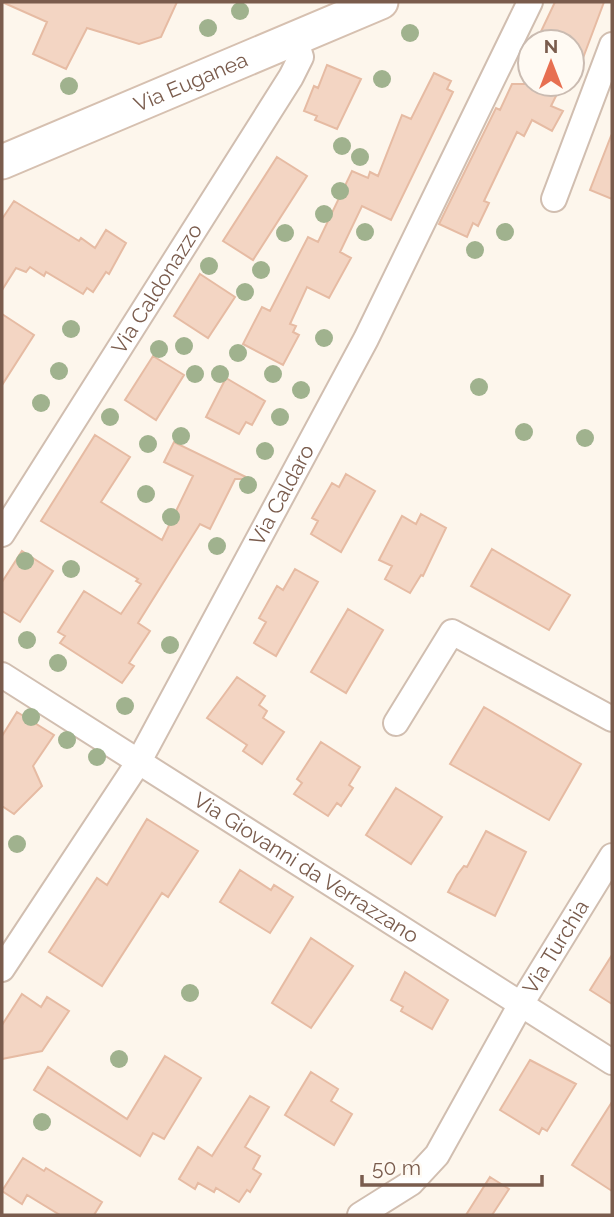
<svg xmlns="http://www.w3.org/2000/svg" width="614" height="1217" viewBox="0 0 614 1217" font-family="Raleway,sans-serif">
<style>
.building{fill:#f3d5c3;stroke:#e6bba3;stroke-width:2}
.lines{fill:none;stroke-linecap:round;stroke-linejoin:round}
.street-casing{stroke:#d1beb0;stroke-width:28}
.secondary-casing{stroke:#d6c0b0;stroke-width:37}
.street{stroke:#fff;stroke-width:24}
.secondary{stroke:#fff;stroke-width:33}
.tree{fill:#a0b28e}
.labels{text-anchor:middle;stroke-width:6;stroke-linejoin:round;paint-order:stroke}
.street-label{font-size:21px;fill:#7a5c4d;stroke:#fffaf3}
</style>
<rect width="100%" height="100%" fill="#fdf6ec"/>
<path class="building" d="M2 2H177L161 37 139 44 87 28 66 69 33 54 47 22Z
M555 2H604L574 82 572 42H536Z
M327 65 361 79 337 129 315 120 317 116 304 111 314 86 318 88Z
M434 73 451 81 447 89 453 92 391 220 362 206 340 252 351 258 329 298 307 287 290 324 296 326 293 332 299 335 283 365 243 344 262 307 270 311 308 237 318 242 352 171 368 178 370 172 378 176 402 115 411 119Z
M512 84H562L551 106 563 111 552 131 532 120 524 136 517 132 484 201 489 203 478 226 473 223 467 237 439 224 496 108 500 110Z
M611 136 612 137V199L590 190Z
M277 157 307 176 253 260 223 241Z
M14 201 79 241 81 238 95 248 106 230 126 243 109 274 106 272 93 292 87 288 83 294 46 272 44 276 30 267 26 272 16 268 2 290V219Z
M200 274 235 297 208 338 174 316Z
M2 314 34 335 2 385Z
M153 356 184 375 156 420 125 400Z
M226 378 265 401 252 425 246 422 239 434 206 417Z
M95 435 130 457 101 502 162 540 193 476 164 462 174 442 250 479H235L210 529 200 524 138 623 150 631 129 663 134 666 122 683 60 643 65 636 58 632 84 591 121 614 141 584 136 581 138 579 41 521Z
M346 474 375 491 341 552 311 534 318 521 312 518 332 483 339 487Z
M421 514 446 528 423 576 421 575 410 593 385 579 392 566 379 560 402 516 416 524Z
M492 549 570 595 549 630 471 586Z
M22 551 53 571 20 622 2 611V582Z
M295 569 318 582 276 656 254 643 266 622 259 618 277 586 283 590Z
M348 609 383 630 346 693 311 672Z
M237 677 265 696 259 705 267 711 263 718 284 732 262 764 243 751 247 745 207 718Z
M484 707 581 764 549 820 450 764Z
M17 712 54 735 33 766 42 786 14 814 2 806V736Z
M321 742 360 767 349 785 353 788 341 806 337 803 328 816 294 794 302 783 297 779Z
M396 788 442 817 411 864 366 835Z
M147 819 198 851 168 897 162 893 102 986 49 952 97 878 107 885Z
M486 831 526 852 495 916 448 892 457 875 464 866 467 867Z
M240 870 271 890 274 885 293 897 270 933 220 902Z
M311 938 353 966 311 1028 272 1003Z
M612 955V1004L590 990Z
M405 972 448 1000 432 1029 401 1011 403 1007 391 1000Z
M22 994 41 1007 47 997 69 1011 42 1051 2 1059V1025Z
M165 1056 201 1078 164 1139 153 1133 140 1156 34 1090 48 1067 127 1119Z
M530 1060 576 1084 547 1131 542 1128 539 1134 500 1110Z
M311 1072 338 1089 331 1101 352 1114 334 1145 285 1115Z
M250 1096 269 1107 245 1147 260 1156 253 1169 261 1174 250 1192 247 1190 239 1202 216 1188 214 1192 198 1183 195 1189 179 1179 198 1147 212 1156Z
M612 1102V1191L572 1165Z
M23 1158 44 1171 46 1168 102 1202 94 1215H60L27 1195 22 1204 2 1191Z
M490 1177 509 1189 492 1215H466Z"/>
<g class="lines">
<g class="street-casing">
<g id="street">
<path d="M554 199 612 45"/>
<path id="s1" d="M2 534 291 77 301 57 295 38"/>
<path id="s2" d="M2 675 612 1062"/>
<path d="M396 723 452 632 612 719"/>
<path id="s3" d="M2 969 138 763 366 339 530 2"/>
<path id="s4" d="M360 1215 411 1183 437 1155 521 1004 612 856"/>
</g>
</g>
<g class="secondary-casing">
<g id="secondary">
<path id="s5" d="M2 162 381 2"/>
</g>
</g>
<use href="#street" class="street"/>
<use href="#secondary" class="secondary"/>
</g>
<g class="tree">
<circle cx="240" cy="11" r="9"/>
<circle cx="208" cy="28" r="9"/>
<circle cx="410" cy="33" r="9"/>
<circle cx="382" cy="79" r="9"/>
<circle cx="69" cy="86" r="9"/>
<circle cx="342" cy="146" r="9"/>
<circle cx="360" cy="157" r="9"/>
<circle cx="340" cy="191" r="9"/>
<circle cx="324" cy="214" r="9"/>
<circle cx="365" cy="232" r="9"/>
<circle cx="505" cy="232" r="9"/>
<circle cx="285" cy="233" r="9"/>
<circle cx="475" cy="250" r="9"/>
<circle cx="209" cy="266" r="9"/>
<circle cx="261" cy="270" r="9"/>
<circle cx="245" cy="292" r="9"/>
<circle cx="71" cy="329" r="9"/>
<circle cx="324" cy="338" r="9"/>
<circle cx="184" cy="346" r="9"/>
<circle cx="159" cy="349" r="9"/>
<circle cx="238" cy="353" r="9"/>
<circle cx="59" cy="371" r="9"/>
<circle cx="195" cy="374" r="9"/>
<circle cx="220" cy="374" r="9"/>
<circle cx="273" cy="374" r="9"/>
<circle cx="479" cy="387" r="9"/>
<circle cx="301" cy="390" r="9"/>
<circle cx="41" cy="403" r="9"/>
<circle cx="110" cy="417" r="9"/>
<circle cx="280" cy="417" r="9"/>
<circle cx="524" cy="432" r="9"/>
<circle cx="181" cy="436" r="9"/>
<circle cx="585" cy="438" r="9"/>
<circle cx="148" cy="444" r="9"/>
<circle cx="265" cy="451" r="9"/>
<circle cx="248" cy="485" r="9"/>
<circle cx="146" cy="494" r="9"/>
<circle cx="171" cy="517" r="9"/>
<circle cx="217" cy="546" r="9"/>
<circle cx="25" cy="561" r="9"/>
<circle cx="71" cy="569" r="9"/>
<circle cx="27" cy="640" r="9"/>
<circle cx="170" cy="645" r="9"/>
<circle cx="58" cy="663" r="9"/>
<circle cx="125" cy="706" r="9"/>
<circle cx="31" cy="717" r="9"/>
<circle cx="67" cy="740" r="9"/>
<circle cx="97" cy="757" r="9"/>
<circle cx="17" cy="844" r="9"/>
<circle cx="190" cy="993" r="9"/>
<circle cx="119" cy="1059" r="9"/>
<circle cx="42" cy="1122" r="9"/>
</g>
<g class="labels">
<g class="street-label">
<text dy="7" stroke="none"><textPath href="#s5" startOffset="205">Via Euganea</textPath></text>
<text dy="7" stroke="none"><textPath href="#s1" startOffset="290">Via Caldonazzo</textPath></text>
<text dy="7" stroke="none"><textPath href="#s3" startOffset="551">Via Caldaro</textPath></text>
<text dy="7" stroke="none"><textPath href="#s2" startOffset="360">Via Giovanni da Verrazzano</textPath></text>
<text dy="7" stroke="none"><textPath href="#s4" startOffset="338">Via Turchia</textPath></text>
</g>
</g>
<rect width="614" height="1217" fill="none" stroke="#7a5c4d" stroke-width="7"/>
<g transform="translate(551 63)"><circle r="33" fill="#fffaf3" stroke="#cabbb1" stroke-width="2"/>
<path d="M0-5L12 26L0 18L-12 26Z" fill="#e76f51"/>
<text y="-10" font-size="19" font-weight="bold" text-anchor="middle" fill="#7a5c4d">N</text>
</g>
<path d="M362 1175v10h180v-10" fill="none" stroke="#7a5c4d" stroke-width="3.5"/>
<text x="372" y="1175" font-size="21" fill="#7a5c4d" stroke="#fffaf3" stroke-width="5" paint-order="stroke">50 m</text>
</svg>
